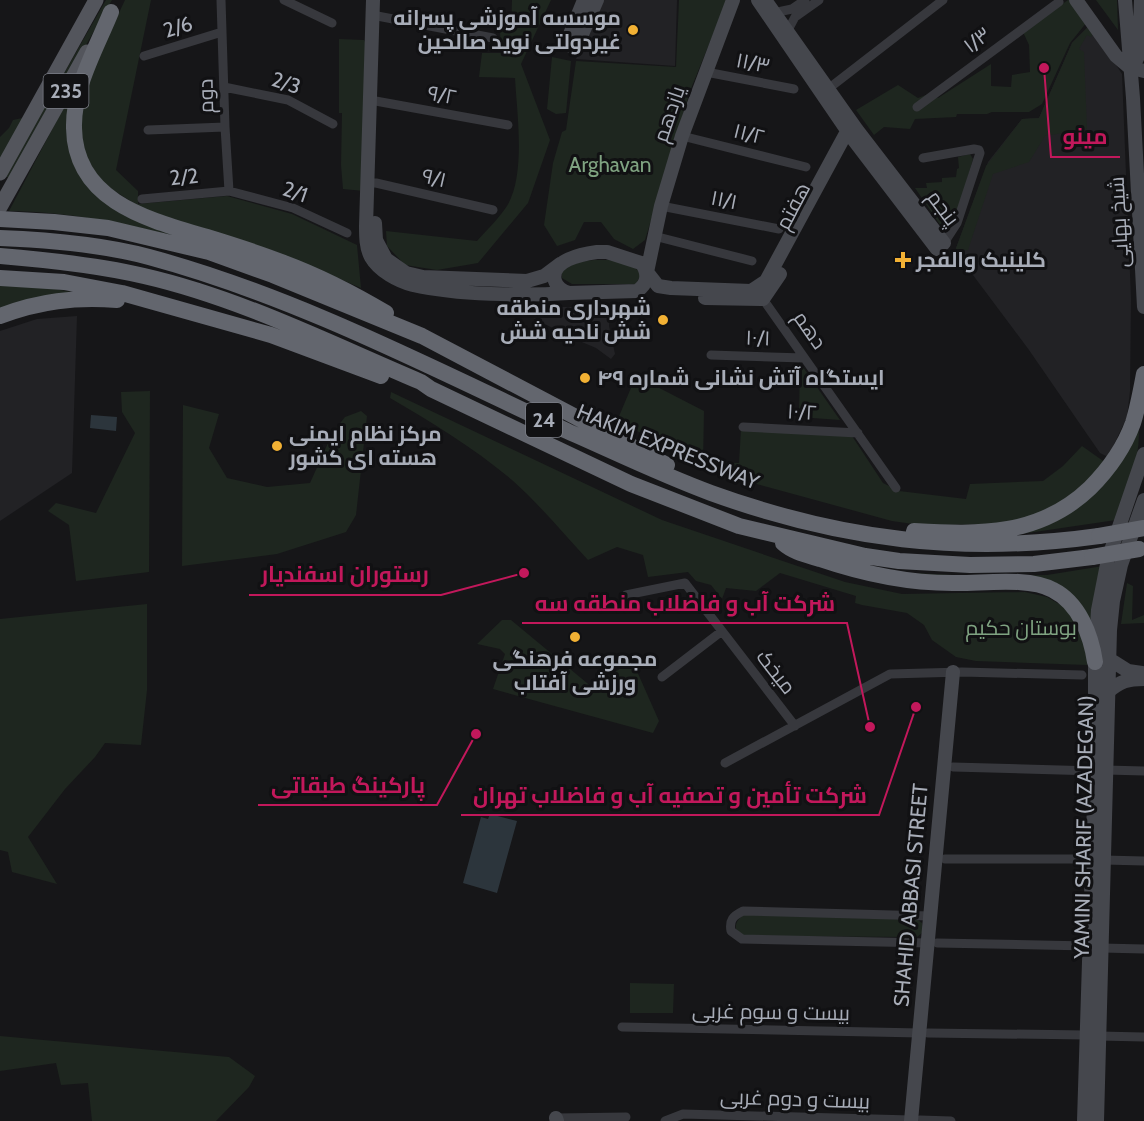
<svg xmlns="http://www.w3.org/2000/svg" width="1144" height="1121" viewBox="0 0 1144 1121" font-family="Cabin,Cairo,sans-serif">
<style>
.built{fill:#222225}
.green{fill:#1e261f}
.water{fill:#2c353c}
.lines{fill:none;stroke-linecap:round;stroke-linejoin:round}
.street{stroke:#37383d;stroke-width:9}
.secondary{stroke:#45474d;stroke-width:14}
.primary{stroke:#53555c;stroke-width:15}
.highway{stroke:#63666e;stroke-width:16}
.highway-bridge{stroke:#63666e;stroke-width:16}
.poi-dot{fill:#f2b134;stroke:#111113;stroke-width:2}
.labels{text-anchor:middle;stroke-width:6;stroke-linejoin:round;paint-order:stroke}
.shield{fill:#111113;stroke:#7b7e86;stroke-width:1.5}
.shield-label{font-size:20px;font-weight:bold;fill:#a8adb8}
.poi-label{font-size:21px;font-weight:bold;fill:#a8adb8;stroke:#111113;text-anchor:start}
.street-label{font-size:21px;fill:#a8adb8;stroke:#111113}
.park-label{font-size:21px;fill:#7fa381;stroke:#111113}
.leader{fill:none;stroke:#c2185b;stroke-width:2}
.callout-dot{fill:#c2185b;stroke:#111113;stroke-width:2}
.callout-label{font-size:22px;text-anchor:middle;font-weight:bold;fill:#c2185b;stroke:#111113;stroke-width:6;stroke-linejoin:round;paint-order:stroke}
</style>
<rect width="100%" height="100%" fill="#161618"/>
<path class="built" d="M604 0H677L675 66 576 59Z
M1090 25 1122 74 1131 299 1130 391 1127 417 1108 457 1100 453 1029 350 955 251 988 162 1022 119 1039 118 1072 43Z
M512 307H610L609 326 615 354 611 359 596 348 570 337Z
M77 316 72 473 0 521V331L37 319Z"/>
<path class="green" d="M106 0H112L9 178 5 176Z
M125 0H151L116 170 138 191V204L227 196 292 214 357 245 361 288 274 251 154 216 102 183 78 143 85 85Z
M512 0H551L521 64 550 140 528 203 478 263 437 270 405 265 387 246 386 231 477 241C487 230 499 218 507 206 526 174 517 114 515 78L479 77 482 53H501L500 31H511Z
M679 0H727L690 91 645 240 633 249 614 239 601 222H584L575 240 557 246 544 225 553 163 562 132 566 130 576 61 676 67Z
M1068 0H1072L1087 22 1070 43 1042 104 1029 112H992L987 114H957L956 117 915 119 910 129 884 127 874 135 856 110 898 85 918 98 931 93 938 98 991 64V86L1011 87 1012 75 1030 72 1029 45 1023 32Z
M1096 0H1117L1118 30Z
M1090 25 1095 31 1091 37 1087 35 1079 49 1084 52 1087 129 1045 136 1029 162 993 174 968 250 955 251 986 166 1022 119 1039 118 1072 43Z
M339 39 364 40 368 46 364 191 343 189 341 165 342 113H339Z
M552 57 571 61 566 113 556 114 547 109Z
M65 105H71L77 170 184 238C126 225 69 211 9 211Z
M27 117 0 165V137L9 128 13 120Z
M970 154 973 159 956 218 945 232 915 188H927L926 183 942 182V178L956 177 957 169 959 168 958 157Z
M599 260C616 260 630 260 641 274L636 284H572L562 278V272C573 262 586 260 599 260Z
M0 283 32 285 83 294 0 313Z
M800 363 840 420 799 417Z
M636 376 704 411 703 464 617 421Z
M150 391 149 572 76 581 69 525 48 511 56 503 96 513 135 433 122 412 121 392Z
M391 392 662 520 845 582 902 594 1025 592 1047 597 1071 611 1088 649 1087 665 976 661 956 657 932 640 924 625 907 613 862 605 855 603 856 596 780 573 756 591 726 588 722 599 711 585 696 581 688 572 648 577 643 555 617 547 588 560C563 533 539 504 512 480 474 448 433 423 390 398Z
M183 405 219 414 209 448 227 478 267 487 310 483 333 432 345 417 361 411 367 416 356 515 346 532 277 554 182 566Z
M1138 423C1143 456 1126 489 1116 520L1021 534 1053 520Z
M741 429 852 436 883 483 899 491 966 499 970 484 1043 481 1063 466 1082 446 1106 463 1059 506 1011 524 920 525 892 521 709 471 710 462 739 463Z
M1103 566 1093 628 1072 596 914 573 975 576 1047 575Z
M1127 583 1133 586 1132 620 1144 615V623L1121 624Z
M147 604V690L141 745 105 743 95 757 65 789 28 837 57 884 12 872 8 852 0 850V619Z
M502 620H511L593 688 632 660 659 721 653 733 493 689 505 654 500 649 477 644Z
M744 914 918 920 922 923 923 932 917 937H911L743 936 736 929C735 922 739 919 744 914Z
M630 983 674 984 673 1013H630Z
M0 1036 229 1057 255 1076 249 1087 216 1121H92L88 1083 61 1085 56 1063 0 1071Z"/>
<path class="water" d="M91 415 117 417 116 431 90 428Z
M490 814 517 821 497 893 463 883 481 817 488 819Z"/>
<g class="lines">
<path class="street" d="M221 0 225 127 229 191
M284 0 332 23
M773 13 792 9 805 0
M372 15 493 38
M787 32 795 17 819 0
M144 56 222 32
M706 72 794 89
M224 87 288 100 333 124
M828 89 943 0
M370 100 508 125
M917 107 1059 2 1058 0
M148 130 225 127
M682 136 806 167
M923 158 974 149 979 150 980 153 957 223 944 243
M367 183H376L493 210
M142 199 229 191 293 208 347 233
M661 206 779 229
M654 236 752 261
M763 299 896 488
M711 355 804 358
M743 427 858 433
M626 595 685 583 795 726
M662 677 722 631
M725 763 890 674 962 672 1082 675
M953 767 1095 771
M1106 770 1144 771
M945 859H1092
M1104 860 1144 861
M928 943 742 939 731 931C729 920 733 916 743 911L930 916
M937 943 1089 946
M1102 948 1144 949
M622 1027 920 1033
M928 1033 1086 1035
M1099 1036 1144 1037
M556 1118 626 1117
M920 1120 951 1121
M665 1121 683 1114 911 1120"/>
<path class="secondary" d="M373 0 366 226C366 236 366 248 371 257 379 271 398 281 413 285 457 295 523 296 569 293
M584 0 566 44 576 48 597 0
M733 0 682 136 661 206 647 272 658 286 671 288 751 291 766 281 850 126
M758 0 853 139 937 249 944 243 857 130 765 0
M1076 0 1116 56 1129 67 1144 71
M1125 0 1133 98 1144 307
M1129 67 1135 63 1139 54 1141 0
M375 223 376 240 386 259 406 273 423 277 527 281 544 276 560 264
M597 252H607L641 263C649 273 648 284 637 291L569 293C562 291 557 288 555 281 549 260 583 254 597 252Z
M705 298 761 299
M763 299 780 274
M1109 659 1128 671 1142 673
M1108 692C1120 681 1128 679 1144 679
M556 1118 557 1121
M911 1121 953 672
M1084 1121 1095 771V662L1098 610 1108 559 1144 454
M1097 1121 1110 630 1113 601 1121 565 1144 500"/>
<path class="primary" d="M0 173 96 0
M0 207 87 52"/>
<path class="highway" d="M111 12C96 49 73 88 74 128 75 202 150 220 207 237 233 245 259 253 284 263 319 276 354 294 386 313
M0 219 54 222 108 228 209 252 273 275 422 336 667 465
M0 238C50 240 101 244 149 257 294 296 432 368 567 431 615 452 662 475 711 493 841 540 963 555 1099 536
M0 256C49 260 97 265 144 276 240 298 331 344 421 382L431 389 631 484 739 526 865 556 899 561 970 565 1034 564 1092 557
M0 278 64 282 122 293 271 335 381 376
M0 316C40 301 74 297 117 300
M914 531C980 535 1040 536 1090 488 1109 469 1124 448 1133 423 1138 407 1141 390 1144 374
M783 543C793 552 807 555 820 559 864 574 911 584 959 583 985 583 1030 577 1053 590 1079 603 1091 635 1095 662"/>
<path class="highway-bridge" d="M1099 536 1144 528
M1092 557 1139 549"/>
</g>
<g class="poi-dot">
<circle cx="633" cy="30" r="6"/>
<path d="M900 251h6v6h6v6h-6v6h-6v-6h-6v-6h6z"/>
<circle cx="663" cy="320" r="6"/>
<circle cx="585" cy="378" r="6"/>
<circle cx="277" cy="446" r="6"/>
<circle cx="575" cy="637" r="6"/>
</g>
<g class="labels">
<g class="shield">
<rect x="43.5" y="74" width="45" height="34" rx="4.5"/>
<rect x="526" y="403" width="36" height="34" rx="4.5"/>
</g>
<g class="shield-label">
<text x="66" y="98">235</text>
<text x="544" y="427">24</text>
</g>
<g class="poi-label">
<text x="621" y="25" text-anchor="end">موسسه آموزشی پسرانه<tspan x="621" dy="24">غیردولتی نوید صالحین</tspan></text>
<text x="916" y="267">کلینیک والفجر</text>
<text x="651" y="315" text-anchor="end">شهرداری منطقه<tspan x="651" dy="24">شش ناحیه شش</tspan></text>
<text x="597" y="385">ایستگاه آتش نشانی شماره ۴۹</text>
<text x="289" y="441">مرکز نظام ایمنی<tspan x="289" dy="24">هسته ای کشور</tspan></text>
<text x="575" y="666" text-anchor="middle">مجموعه فرهنگی<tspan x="575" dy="24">ورزشی آفتاب</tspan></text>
</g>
<g class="street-label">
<text transform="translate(178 27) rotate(-17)" y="7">2/6</text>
<text transform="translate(977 40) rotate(-37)" y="7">۱/۳</text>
<text transform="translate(753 63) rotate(11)" y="7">۱۱/۳</text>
<text transform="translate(286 83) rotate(18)" y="7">2/3</text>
<text transform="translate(442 95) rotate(11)" y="7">۹/۲</text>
<text transform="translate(206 96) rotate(-91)" y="7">دوم</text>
<text transform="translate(669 114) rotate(-71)" y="7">یازدهم</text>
<text transform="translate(749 134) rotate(14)" y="7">۱۱/۲</text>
<text transform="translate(184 177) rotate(-5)" y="7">2/2</text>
<text transform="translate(434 178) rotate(13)" y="7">۹/۱</text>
<text transform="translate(295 192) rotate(19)" y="7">2/1</text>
<text transform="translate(724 200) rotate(11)" y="7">۱۱/۱</text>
<text transform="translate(793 206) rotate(-62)" y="7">هفتم</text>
<text transform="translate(943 208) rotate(53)" y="7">پنجم</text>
<text transform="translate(1119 222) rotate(-93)" y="7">شیخ بهایی</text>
<text transform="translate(810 330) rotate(55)" y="7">دهم</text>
<text transform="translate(758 338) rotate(2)" y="7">۱۰/۱</text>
<text transform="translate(802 412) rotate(3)" y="7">۱۰/۲</text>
<text transform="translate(668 447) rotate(22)" y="7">HAKIM EXPRESSWAY</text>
<text transform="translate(776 672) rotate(52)" y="7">میخک</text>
<text transform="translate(1084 827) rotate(-89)" y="7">YAMINI SHARIF (AZADEGAN)</text>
<text transform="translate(911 895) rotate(-85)" y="7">SHAHID ABBASI STREET</text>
<text transform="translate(771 1012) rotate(1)" y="7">بیست و سوم غربی</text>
<text transform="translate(795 1099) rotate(2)" y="7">بیست و دوم غربی</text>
</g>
<g class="park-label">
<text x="610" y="172">Arghavan</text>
<text x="1021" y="635">بوستان حکیم</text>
</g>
</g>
<path class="leader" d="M1044 68L1051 157H1120M524 573L441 595H249M870 727L847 623H522M476 734L437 805H258M916 707L879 815H461"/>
<g class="callout-dot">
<circle cx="1044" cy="68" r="6"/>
<circle cx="524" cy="573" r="6"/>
<circle cx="870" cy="727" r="6"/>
<circle cx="476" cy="734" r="6"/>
<circle cx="916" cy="707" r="6"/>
</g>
<g class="callout-label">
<text x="1085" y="144">مینو</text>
<text x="345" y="582">رستوران اسفندیار</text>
<text x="685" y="611">شرکت آب و فاضلاب منطقه سه</text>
<text x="348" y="793">پارکینگ طبقاتی</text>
<text x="670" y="803">شركت تأمين و تصفيه آب و فاضلاب تهران</text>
</g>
</svg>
